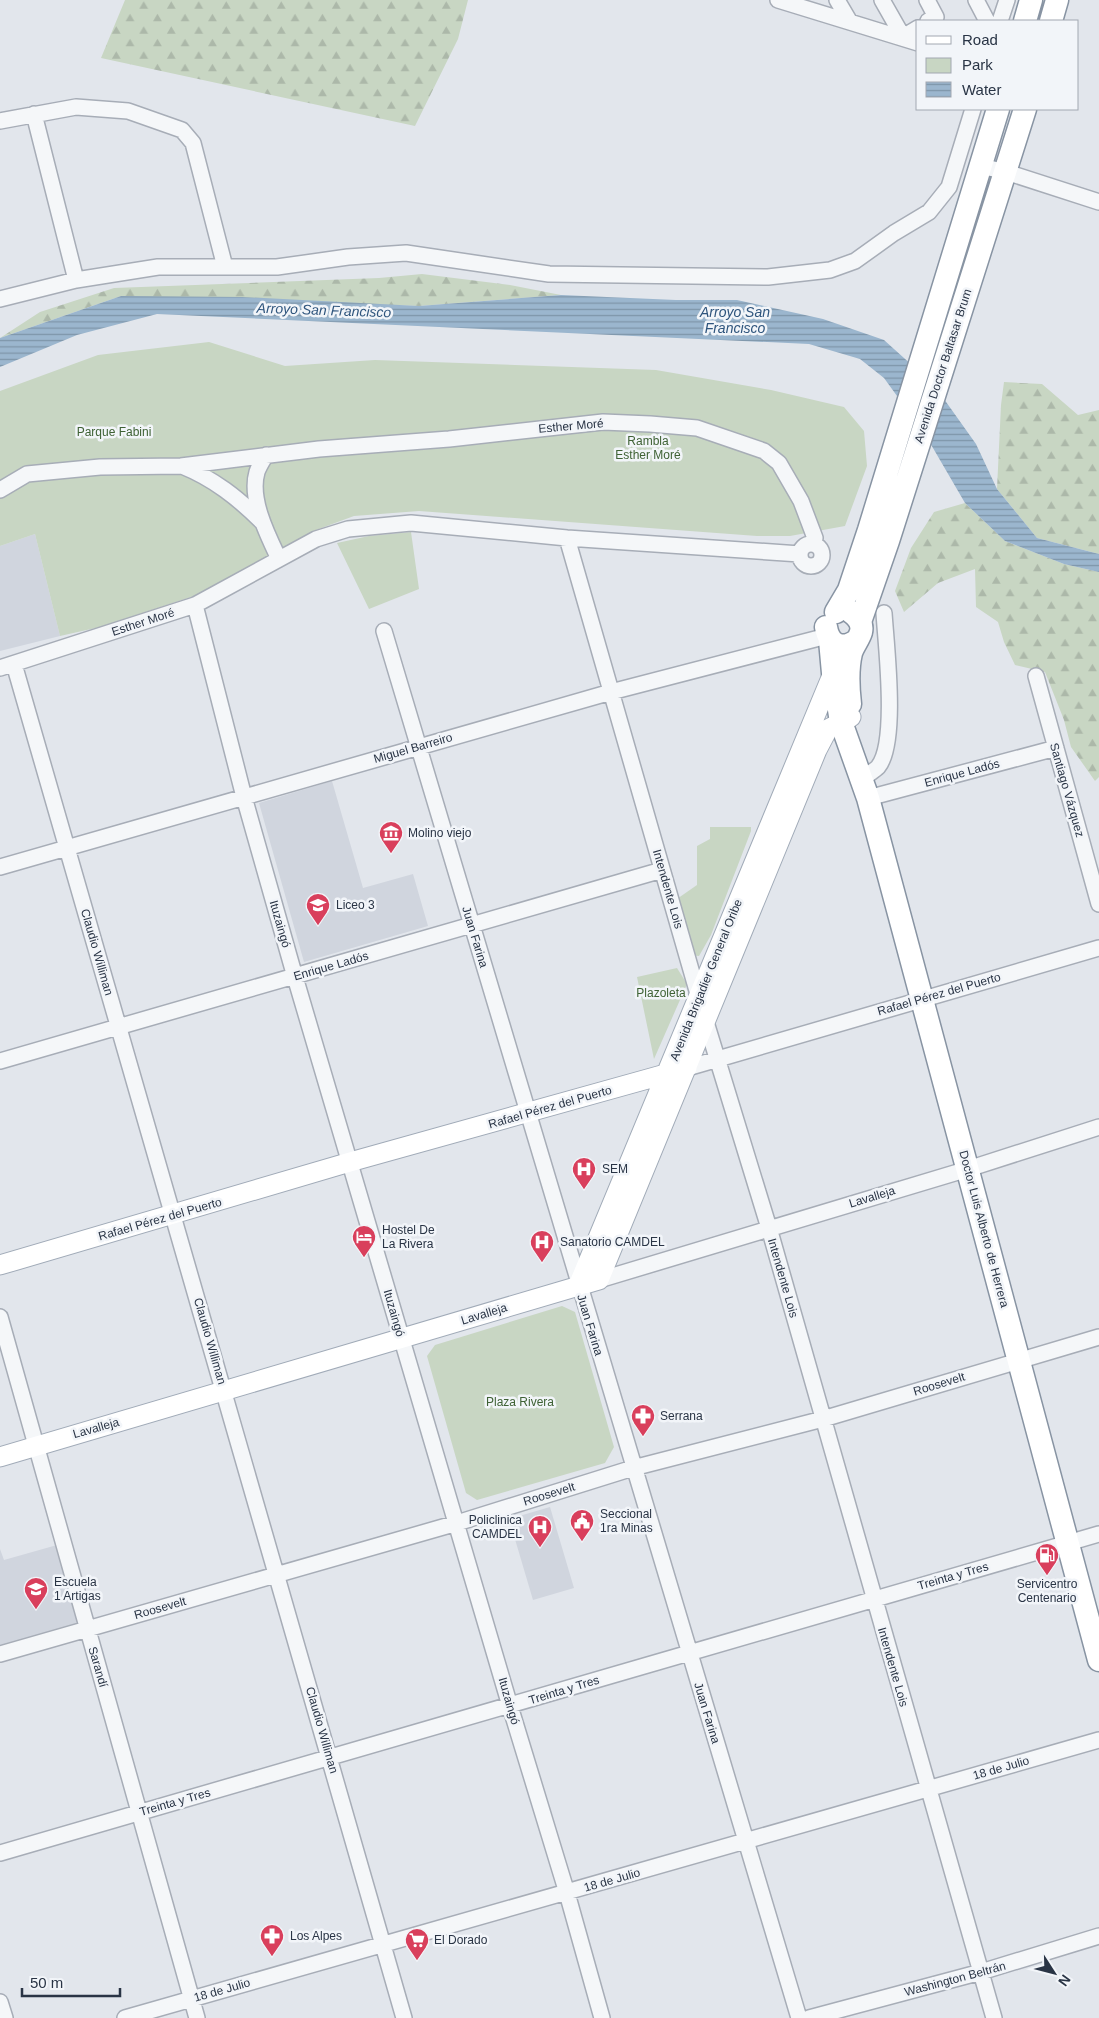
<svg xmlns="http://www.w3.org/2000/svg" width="1099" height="2018" viewBox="0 0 1099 2018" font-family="Arial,sans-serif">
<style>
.built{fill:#d0d5de}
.forest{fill:url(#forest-firs)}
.park{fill:#c8d6c3}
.water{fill:url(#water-rules)}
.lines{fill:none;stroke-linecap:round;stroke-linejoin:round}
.minor-casing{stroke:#a7adb7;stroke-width:18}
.major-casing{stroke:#a1abb8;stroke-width:21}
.highway-casing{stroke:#8894a3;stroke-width:25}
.minor{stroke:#f5f7f9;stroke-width:15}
.major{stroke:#fff;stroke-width:19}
.highway{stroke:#fff;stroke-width:22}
.labels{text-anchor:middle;stroke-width:5;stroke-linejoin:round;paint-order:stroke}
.street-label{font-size:12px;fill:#293445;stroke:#f2f5f9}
.park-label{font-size:12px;fill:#3f6235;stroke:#f2f5f9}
.poi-label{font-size:12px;fill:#293445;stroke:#f2f5f9;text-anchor:start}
.water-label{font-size:14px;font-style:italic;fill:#2f557d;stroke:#f2f5f9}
</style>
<defs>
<pattern id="forest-firs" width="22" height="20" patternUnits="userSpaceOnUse" patternTransform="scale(1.25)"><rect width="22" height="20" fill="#c8d6c3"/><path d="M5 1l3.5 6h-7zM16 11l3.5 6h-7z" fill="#acb8a9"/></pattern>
<pattern id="water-rules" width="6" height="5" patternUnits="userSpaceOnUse" patternTransform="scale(1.25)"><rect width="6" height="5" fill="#9bb6ce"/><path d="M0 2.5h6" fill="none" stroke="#7e95a9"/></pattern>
</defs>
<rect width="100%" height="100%" fill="#e2e6ec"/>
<path class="built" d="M35 534 60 636 0 651V546Z
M332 781 363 888 413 874 428 926 304 962 259 803Z
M550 1507 574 1588 533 1600 509 1519Z
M57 1545 79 1623 0 1646V1549L4 1560Z"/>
<path class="forest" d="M125 0H468L458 39 415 126 101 58Z
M422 274 510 285 561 295 419 306 121 296 0 338 40 312 114 288 379 278Z
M1004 382 1042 384 1078 415 1099 410V554L1037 538 997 489 1001 405Z
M965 503 1005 541 1064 564 1099 572V777L1095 781 1071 747 1064 720 1045 672 1015 665 1004 642 998 622 976 607 975 569 938 583 904 612 895 591 911 548 934 512Z"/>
<path class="park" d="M209 342 285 366 375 360 656 370 771 390 844 407 864 431 867 466 845 526 790 536H757L419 511 354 516 316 530 260 563 197 595 100 627 60 636 35 534 0 546V391L98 355Z
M411 532 419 589 369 609 337 543 369 536Z
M710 827H751V831L711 935 699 956 689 955 674 901 697 885V846L710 839Z
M677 968 687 984 654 1059 637 977Z
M562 1306 575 1312 614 1447 605 1463 477 1500 466 1493 427 1356 435 1345Z"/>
<path class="water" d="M561 295 676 300H737L823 319 884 340 934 385 976 444 997 489 1037 538 1099 554V572L1064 564 1005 541 965 503 926 436 884 378 860 359 809 344 157 314 77 335 0 367V338L121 296 242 297 419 306Z"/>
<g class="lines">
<g class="minor-casing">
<path id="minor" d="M778 0 918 43
M837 0 850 22
M882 0 903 37 918 28
M927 0 936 17 928 21
M976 0 987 21
M1000 21 1007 0
M34 114 76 280
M0 121 76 107 128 111 182 130 193 143 225 267
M981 166 1006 172 1099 202
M0 299 76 280 158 267H277L348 257 406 253 549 274 768 277 830 270 855 261 894 233 929 212 949 187 973 109
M266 455C263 460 259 466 257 472 249 499 268 536 279 559
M182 466C214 479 238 498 262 522
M0 490 27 474 100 467 181 466 319 449 449 439 603 422 650 424 697 428 764 451 779 463 801 501 815 538 812 544
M567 538 706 1022 769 1228 994 2018
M800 555a11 11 0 1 1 22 0a11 11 0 1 1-22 0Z
M195 605 244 797 295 977 510 1706 567 1893 602 2018
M384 631 799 2018
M14 664 404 2018
M0 668 195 605 316 539 348 529 411 523 567 538 800 554
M1036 676 1099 904
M866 776C870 773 875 770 878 767 898 743 886 645 884 613
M868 798 1056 748
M0 867 611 692 827 636
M0 1061 662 870
M687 1068 1099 948
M599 1280 968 1169 1099 1127
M0 1317 197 2018
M0 1654 457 1523 633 1468 823 1419 1099 1337
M0 1853 1099 1534
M0 2002 5 2018
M125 2018 1099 1740
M809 2018 981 1972 1099 1936"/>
</g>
<g class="major-casing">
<path id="major" d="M0 1265 350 1162 687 1068
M578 1286 833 673
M0 1457 599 1280 817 750 828 729 851 717"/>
</g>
<g class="highway-casing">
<path id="highway" d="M1025 21 1031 0
M1051 21 1057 0
M836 612 849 590 869 530 998 109
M860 622 888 541 1025 109
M826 627C829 645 842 651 857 640
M830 640 833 673 841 722 868 798 1099 1660
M850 704C848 687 847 670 851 653 853 646 859 639 861 632 863 624 858 617 851 612"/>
</g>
<use href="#minor" class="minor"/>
<use href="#major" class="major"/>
<use href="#highway" class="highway"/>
</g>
<defs>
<g id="museum-pin" transform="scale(1.25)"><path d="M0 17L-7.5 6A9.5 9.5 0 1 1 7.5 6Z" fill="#d93f5c" stroke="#f2f5f9"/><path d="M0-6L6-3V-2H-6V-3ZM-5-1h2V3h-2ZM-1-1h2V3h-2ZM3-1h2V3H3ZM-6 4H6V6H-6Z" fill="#fff"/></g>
<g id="school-pin" transform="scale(1.25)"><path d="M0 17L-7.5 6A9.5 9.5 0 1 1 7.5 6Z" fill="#d93f5c" stroke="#f2f5f9"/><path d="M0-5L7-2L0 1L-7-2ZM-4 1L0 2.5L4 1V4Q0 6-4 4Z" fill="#fff"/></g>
<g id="hospital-pin" transform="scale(1.25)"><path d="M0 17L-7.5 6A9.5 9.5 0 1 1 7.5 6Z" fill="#d93f5c" stroke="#f2f5f9"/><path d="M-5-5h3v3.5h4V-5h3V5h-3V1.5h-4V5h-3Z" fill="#fff"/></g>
<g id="hotel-pin" transform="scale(1.25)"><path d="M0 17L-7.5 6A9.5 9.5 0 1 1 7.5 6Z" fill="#d93f5c" stroke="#f2f5f9"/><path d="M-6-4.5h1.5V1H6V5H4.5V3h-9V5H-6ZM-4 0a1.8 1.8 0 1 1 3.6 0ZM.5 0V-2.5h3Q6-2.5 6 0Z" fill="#fff"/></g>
<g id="pharmacy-pin" transform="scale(1.25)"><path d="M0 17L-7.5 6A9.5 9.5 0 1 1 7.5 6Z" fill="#d93f5c" stroke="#f2f5f9"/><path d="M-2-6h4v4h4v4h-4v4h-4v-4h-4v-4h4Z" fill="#fff"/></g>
<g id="civic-pin" transform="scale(1.25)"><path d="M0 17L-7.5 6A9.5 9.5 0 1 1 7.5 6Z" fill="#d93f5c" stroke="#f2f5f9"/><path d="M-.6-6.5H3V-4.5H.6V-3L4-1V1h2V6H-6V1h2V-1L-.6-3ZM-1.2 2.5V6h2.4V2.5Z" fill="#fff"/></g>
<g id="fuel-pin" transform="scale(1.25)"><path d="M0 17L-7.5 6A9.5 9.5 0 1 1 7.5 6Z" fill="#d93f5c" stroke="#f2f5f9"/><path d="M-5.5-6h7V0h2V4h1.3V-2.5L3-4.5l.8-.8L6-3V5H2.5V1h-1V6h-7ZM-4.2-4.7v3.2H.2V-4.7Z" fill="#fff"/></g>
<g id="supermarket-pin" transform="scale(1.25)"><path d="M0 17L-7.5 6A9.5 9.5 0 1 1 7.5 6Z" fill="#d93f5c" stroke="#f2f5f9"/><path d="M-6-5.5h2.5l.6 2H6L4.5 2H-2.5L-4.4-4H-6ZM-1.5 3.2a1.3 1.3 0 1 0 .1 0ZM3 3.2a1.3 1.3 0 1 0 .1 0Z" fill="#fff"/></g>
</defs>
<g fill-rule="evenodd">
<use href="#museum-pin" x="391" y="833"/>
<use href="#school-pin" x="318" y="905"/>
<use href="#hospital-pin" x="584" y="1169"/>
<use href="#hotel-pin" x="364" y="1237"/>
<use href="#hospital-pin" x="542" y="1242"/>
<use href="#pharmacy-pin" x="643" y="1416"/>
<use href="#civic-pin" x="582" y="1521"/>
<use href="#hospital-pin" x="540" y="1527"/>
<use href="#fuel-pin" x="1047" y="1555"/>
<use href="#school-pin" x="36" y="1589"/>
<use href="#pharmacy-pin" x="272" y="1936"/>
<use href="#supermarket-pin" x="417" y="1940"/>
</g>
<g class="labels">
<g class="street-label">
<text transform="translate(943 366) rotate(-72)" y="4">Avenida Doctor Baltasar Brum</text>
<text transform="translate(571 426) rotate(-5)" y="4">Esther Moré</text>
<text transform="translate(143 622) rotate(-18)" y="4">Esther Moré</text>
<text transform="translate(413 748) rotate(-16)" y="4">Miguel Barreiro</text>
<text transform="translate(962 773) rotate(-15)" y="4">Enrique Ladós</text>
<text transform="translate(1067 790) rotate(74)" y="4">Santiago Vázquez</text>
<text transform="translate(668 889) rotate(74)" y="4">Intendente Lois</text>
<text transform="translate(280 924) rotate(74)" y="4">Ituzaingó</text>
<text transform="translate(475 937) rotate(73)" y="4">Juan Farina</text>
<text transform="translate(97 952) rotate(74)" y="4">Claudio Williman</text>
<text transform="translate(331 966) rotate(-16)" y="4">Enrique Ladós</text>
<text transform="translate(706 980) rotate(-68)" y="4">Avenida Brigadier General Oribe</text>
<text transform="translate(939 994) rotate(-16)" y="4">Rafael Pérez del Puerto</text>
<text transform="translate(550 1107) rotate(-16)" y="4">Rafael Pérez del Puerto</text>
<text transform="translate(872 1197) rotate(-17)" y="4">Lavalleja</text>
<text transform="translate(160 1219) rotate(-16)" y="4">Rafael Pérez del Puerto</text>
<text transform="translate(984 1229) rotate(75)" y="4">Doctor Luis Alberto de Herrera</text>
<text transform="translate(783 1278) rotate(74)" y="4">Intendente Lois</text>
<text transform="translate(394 1313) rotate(74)" y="4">Ituzaingó</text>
<text transform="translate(484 1314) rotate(-17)" y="4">Lavalleja</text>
<text transform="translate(590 1325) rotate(73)" y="4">Juan Farina</text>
<text transform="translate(210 1341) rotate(74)" y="4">Claudio Williman</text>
<text transform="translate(939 1384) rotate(-17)" y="4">Roosevelt</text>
<text transform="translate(96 1428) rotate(-16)" y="4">Lavalleja</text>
<text transform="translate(549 1494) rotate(-17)" y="4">Roosevelt</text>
<text transform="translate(953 1576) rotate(-16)" y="4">Treinta y Tres</text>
<text transform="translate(160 1608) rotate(-16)" y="4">Roosevelt</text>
<text transform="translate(98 1667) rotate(74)" y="4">Sarandí</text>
<text transform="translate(893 1667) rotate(74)" y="4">Intendente Lois</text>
<text transform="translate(564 1690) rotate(-17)" y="4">Treinta y Tres</text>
<text transform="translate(509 1701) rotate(74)" y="4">Ituzaingó</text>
<text transform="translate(707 1713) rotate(73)" y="4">Juan Farina</text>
<text transform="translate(322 1730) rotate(74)" y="4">Claudio Williman</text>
<text transform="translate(1001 1768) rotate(-16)" y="4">18 de Julio</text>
<text transform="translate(175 1802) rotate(-16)" y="4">Treinta y Tres</text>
<text transform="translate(612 1880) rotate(-16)" y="4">18 de Julio</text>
<text transform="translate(955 1979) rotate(-15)" y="4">Washington Beltrán</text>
<text transform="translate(222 1990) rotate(-16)" y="4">18 de Julio</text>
</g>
<g class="park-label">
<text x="114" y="436">Parque Fabini</text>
<text x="648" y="445">Rambla<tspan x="648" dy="14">Esther Moré</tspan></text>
<text x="661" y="997">Plazoleta</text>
<text x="520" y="1406">Plaza Rivera</text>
</g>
<g class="poi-label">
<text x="408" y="837">Molino viejo</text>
<text x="336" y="909">Liceo 3</text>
<text x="602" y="1173">SEM</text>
<text x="382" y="1234">Hostel De<tspan x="382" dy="14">La Rivera</tspan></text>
<text x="560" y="1246">Sanatorio CAMDEL</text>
<text x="660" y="1420">Serrana</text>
<text x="600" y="1518">Seccional<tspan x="600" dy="14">1ra Minas</tspan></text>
<text x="522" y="1524" text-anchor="end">Policlinica<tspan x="522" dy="14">CAMDEL</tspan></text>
<text x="54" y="1586">Escuela<tspan x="54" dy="14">1 Artigas</tspan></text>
<text x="1047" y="1588" text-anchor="middle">Servicentro<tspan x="1047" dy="14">Centenario</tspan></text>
<text x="290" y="1940">Los Alpes</text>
<text x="434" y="1944">El Dorado</text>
</g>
<g class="water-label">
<text transform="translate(324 310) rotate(2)" y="5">Arroyo San Francisco</text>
<text x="735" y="317">Arroyo San<tspan x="735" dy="16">Francisco</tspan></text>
</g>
</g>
<rect x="916" y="20" width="162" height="90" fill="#f2f5f9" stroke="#a2a8b1"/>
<rect x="926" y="36" width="25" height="8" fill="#ffffff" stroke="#a2a8b1"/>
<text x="962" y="45" font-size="15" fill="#293445">Road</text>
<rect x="926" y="58" width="25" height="15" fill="#c8d6c3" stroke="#a2a8b1"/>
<text x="962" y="70" font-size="15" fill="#293445">Park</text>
<rect x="926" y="82" width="25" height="15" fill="url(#water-rules)" stroke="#a2a8b1"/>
<text x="962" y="95" font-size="15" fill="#293445">Water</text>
<g transform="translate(1054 1973) rotate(126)" stroke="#f2f5f9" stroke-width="4" paint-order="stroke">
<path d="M0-4L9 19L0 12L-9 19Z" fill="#293445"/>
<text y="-8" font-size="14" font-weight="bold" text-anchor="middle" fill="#293445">N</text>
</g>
<path d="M22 1988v8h98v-8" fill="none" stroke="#293445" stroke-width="2.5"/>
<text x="30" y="1988" font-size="15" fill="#293445" stroke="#f2f5f9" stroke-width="4" paint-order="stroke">50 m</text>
</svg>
